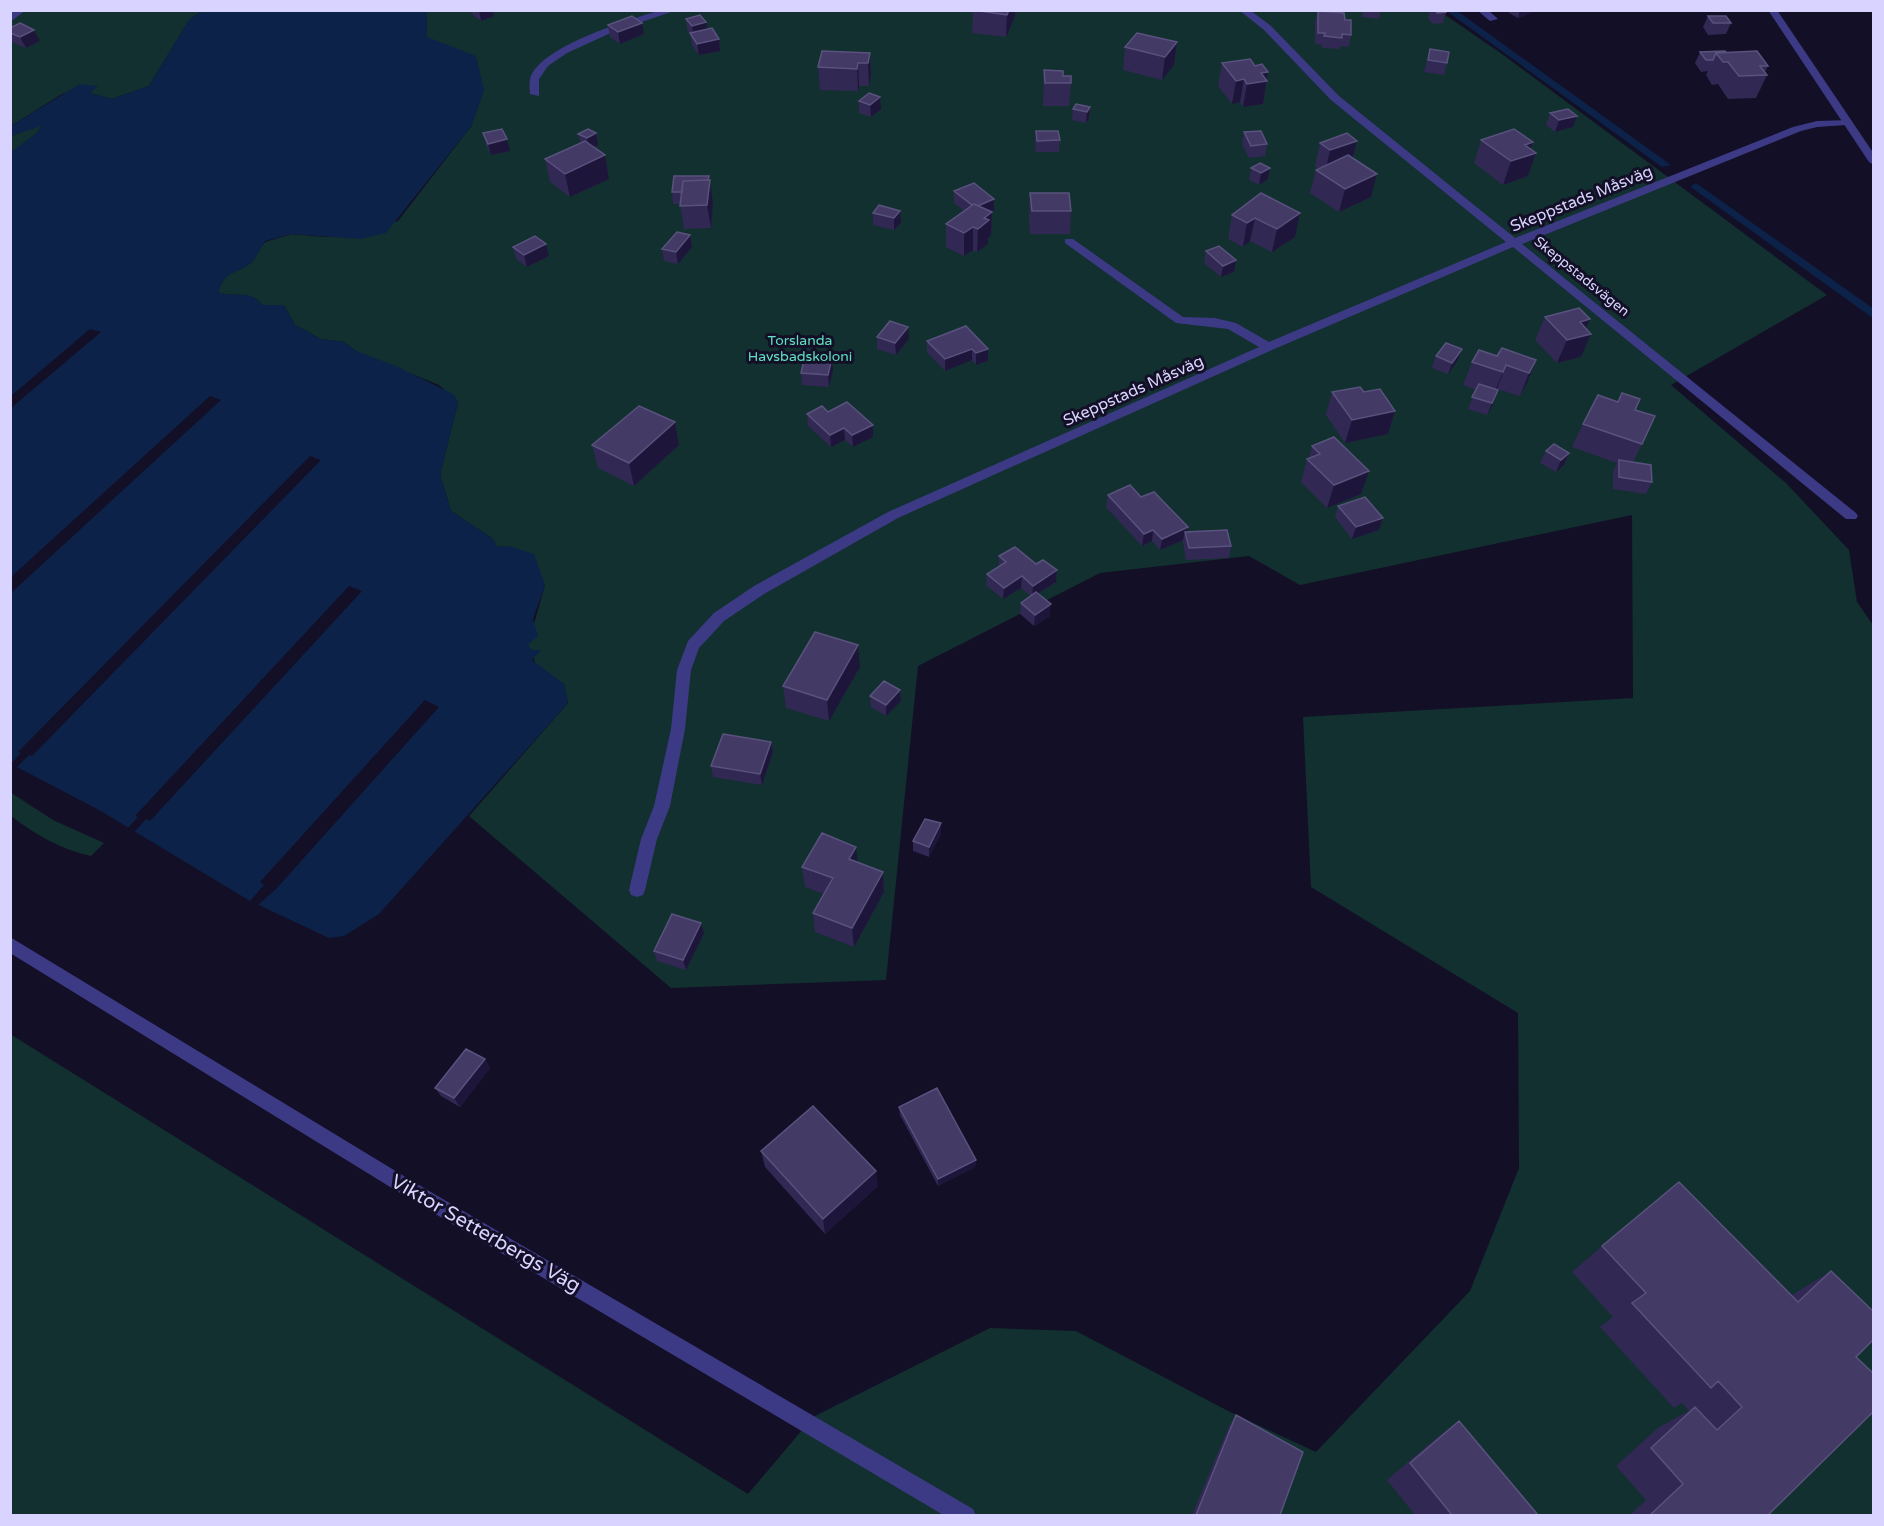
<svg xmlns="http://www.w3.org/2000/svg" width="1884" height="1526" viewBox="0 0 1884 1526" font-family="'Varela Round',sans-serif">
<style>
.green{fill:#12302f}
.water{fill:#0c2248}
.pier{fill:#130f26}
.lines{fill:none;stroke-linecap:round;stroke-linejoin:round}
.stream{fill:#0c2248;fill-rule:evenodd}
.service{fill:#3d3a85;fill-rule:evenodd}
.minor{fill:#3d3a85;fill-rule:evenodd}
.tertiary{fill:#3d3a85;fill-rule:evenodd}
.wall{fill:#312854}
.shaded-wall{fill:#1d163a}
.building{fill:#433a66;stroke:#5a527e;stroke-width:1.5}
.labels{text-anchor:middle;stroke-width:6;stroke-linejoin:round;paint-order:stroke}
.far-street-label{font-size:14px;fill:#d9d4ff;stroke:#130f26}
.far-park-label{font-size:14px;fill:#5fe0c0;stroke:#130f26}
.street-label{font-size:16px;fill:#d9d4ff;stroke:#130f26}
.near-street-label{font-size:20px;fill:#d9d4ff;stroke:#130f26}
</style>
<rect width="100%" height="100%" fill="#130f26"/>
<path class="green" d="M1438 10 1502 54 1827 295 1671 385 1786 483 1849 550 1857 602 1873 625V1515H11L10 1034 748 1494 813 1417 990 1328 1076 1331 1232 1413 1316 1452 1470 1291 1519 1168 1518 1013 1311 887 1303 717 1633 698 1632 515 1300 585 1249 556 1100 573 918 666 886 980 671 988 469 816 568 703 564 684 536 665 528 645 545 585C530 566 524 545 497 547L493 539 451 511 440 475 458 402 439 385 356 351 344 342 321 339 295 325 284 305H262C249 288 235 299 218 292 225 271 232 275 248 265 255 261 260 248 265 242L292 234 325 237 398 221 472 125 427 37V11Z
M11 11H202L189 20 149 86 112 99 90 93 97 86 62 94 11 126Z
M42 125 37 133 11 153V136Z
M10 792 53 820 104 843 91 856C62 850 34 834 11 816Z"/>
<path class="water" d="M202 11H427V37L476 56 484 90 472 125 386 233 361 239 292 234 265 241C261 248 255 261 248 265 233 275 225 271 218 292 235 299 249 288 262 305H284L295 325 321 339 344 342 356 351 396 366 453 394 458 402 440 475 451 511 493 539 497 547 509 546 534 554 545 585 533 619 538 636 528 645 532 650H541L532 660 564 684 568 703 379 914 344 936 329 938 250 901 99 810 11 764 10 153 37 133 41 126 11 136V126L80 84 98 86 90 93 112 99 149 86 189 20Z"/>
<path class="pier" d="M90 329 101 332 11 408V396Z
M210 396 221 400 11 593V577Z
M310 456 321 460 32 756 29 755 17 767 11 764 21 753 18 752Z
M349 586 362 591 150 821 146 819 135 831 128 828 138 817 135 816Z
M425 700 439 707 276 889 258 905 250 901 264 885 260 882Z"/>
<g class="lines">
<path class="stream" d="M1445 10H1456L1671 165 1662 167Z
M1696 183 1874 309V319L1692 188 1691 186Z"/>
<path class="service" d="M15 10H26L10 22V14Z
M661 10H677L615 31 567 53 548 66 539 79V96L530 94C530 90 529 84 530 80 536 47 632 19 661 10Z
M1239 10H1250L1271 26 1339 96 1515 238 1793 127 1817 121 1850 120V124L1846 125 1817 127 1801 131 1522 244 1856 513 1858 516 1856 519H1846L1513 247 1272 350 898 518 764 594 724 621 699 648 691 670 685 729 670 806 657 839 645 890 643 895 637 897 631 895 629 890 641 839 654 806 671 729 677 670 688 641 714 613 754 586 888 512 1259 347 1228 329 1176 323 1065 243V239H1073L1183 317 1215 318 1236 323 1269 342 1506 242 1331 100 1264 30Z
M1477 10H1488L1498 19 1490 21Z"/>
<path class="minor" d="M10 937 412 1181 973 1509 976 1516H945L400 1193 10 953Z"/>
<path class="tertiary" d="M1768 10H1777L1874 154V165L1869 162Z"/>
</g>
<path class="wall" d="M472 10H493L494 16 481 21 473 15Z
M973 10H1015V16L1006 37 972 33Z
M1363 10H1381L1379 19 1362 17Z
M1430 10H1445L1446 12 1443 23 1433 24 1428 18Z
M1510 10H1537L1518 18 1509 13Z
M1318 11 1345 20 1351 35 1349 47 1340 46V49L1322 48V45L1315 44V22Z
M1708 16 1731 23 1726 34 1708 35 1703 27Z
M686 19 707 29 719 39 720 51 699 55 692 45 690 33 687 30Z
M642 23 644 34 620 44 610 37 608 25Z
M10 28 40 41 26 48 12 42 10 40Z
M1177 42 1174 65 1162 80 1123 70 1125 47Z
M1430 49 1447 63 1444 75 1424 72Z
M1700 52H1726L1768 66 1765 72 1767 75 1756 98 1728 99 1718 84 1712 85 1706 75 1708 71 1701 72 1695 63Z
M870 53 871 76 869 86H859L858 91 820 90 818 67Z
M1222 63 1267 80V81L1263 104 1243 107 1240 102 1232 104 1218 86Z
M1044 70 1063 76 1071 83 1069 106H1043Z
M880 97 881 109 871 117 859 113V101Z
M1090 107 1089 118 1086 123 1072 120 1073 109Z
M1550 113 1573 127 1555 132 1546 125Z
M1036 131 1060 140 1059 152H1036L1035 143Z
M1244 132 1267 144 1265 156 1249 158 1242 144Z
M483 133 510 151 491 155 486 145Z
M596 133 598 145 594 148 605 155 609 179 570 197 550 182 545 159 581 143 578 134Z
M1481 140 1533 142 1531 149 1536 153 1528 176 1503 185 1474 163Z
M1357 141 1353 158 1371 197 1339 212 1310 193 1316 170 1318 169 1315 166 1320 143Z
M1260 163 1268 179 1259 185 1249 180 1251 168Z
M709 180 713 203 711 228 684 229 680 204H673L672 192Z
M954 191 994 211 991 212H992L991 236 988 238V244L977 252 973 250 964 256 946 247V224L964 211 954 203Z
M1030 193 1071 211 1070 234H1030L1029 216Z
M1261 193 1295 237 1272 252 1250 241 1243 247 1228 239 1232 215Z
M879 205 901 223 894 230 873 225V213Z
M690 235 692 247 678 264 664 261 662 249Z
M513 247 549 256 527 267 516 259Z
M1206 251 1236 260 1234 272 1221 277 1204 263Z
M1545 317 1586 328 1591 334 1581 357 1557 363 1535 340Z
M966 326 988 361 976 365 972 360 945 371 927 352V341Z
M877 337 909 339 896 355 877 349Z
M1462 349 1458 360 1448 374 1432 368 1436 356Z
M1497 356 1536 360 1527 383 1520 396 1497 389 1498 390 1487 415 1468 409 1476 390 1463 385 1472 362Z
M833 370 829 387 802 385 801 373Z
M1332 392H1364L1395 411 1388 434 1345 443 1326 415Z
M1635 410 1642 444 1633 462 1652 482 1646 494 1613 489V472L1617 463 1572 447 1583 424Z
M828 412 873 437 853 447 845 440 831 447 808 426 807 414Z
M675 422 679 445 634 486 598 468 592 445Z
M1312 446 1361 494 1327 508 1301 482 1307 459 1309 458Z
M1546 451 1569 453 1564 465 1556 472 1540 463Z
M1108 495 1141 497 1187 532 1231 546 1229 558 1186 560 1183 543V540L1160 550 1152 541 1142 546 1106 507Z
M1338 506 1379 530 1352 539 1335 517Z
M999 556 1036 564 1057 570 1056 582 1037 594 1050 616 1034 626 1020 614 1021 603 1031 596 1021 588 1003 599 986 585 987 574 999 566Z
M860 667 829 721 786 708 783 686Z
M900 690 901 701 886 716 871 707 870 696Z
M771 742 773 752 762 785 713 777 711 766Z
M941 823V834L929 857 913 851V841Z
M858 862 883 872 884 892 854 947 815 932 813 913 824 894 805 887 802 867Z
M704 933 686 970 657 961 654 951Z
M485 1059 490 1068 460 1107 441 1096 435 1088Z
M899 1107 976 1160 975 1167 938 1186 900 1115Z
M761 1151 878 1186 825 1234 765 1167Z
M1602 1246 1792 1295 1831 1271 1856 1357 1768 1515H1630L1646 1500 1616 1466 1659 1427 1689 1411 1682 1403 1674 1408 1600 1327 1613 1317 1572 1272Z
M1236 1415 1280 1515H1192L1229 1426Z
M1459 1421 1538 1515H1415L1387 1480 1434 1440Z"/>
<path class="shaded-wall" d="M479 10H493L494 16 481 21Z
M1009 10H1015V16L1006 37 1007 15Z
M1520 10H1537L1518 18Z
M706 22 708 34 694 38 692 26Z
M642 23 644 34 620 44 618 32Z
M34 30 40 41 26 48 20 37Z
M719 39 720 51 699 55 697 44Z
M1177 42 1174 65 1162 80 1165 57Z
M870 53 871 76 869 86 868 63Z
M858 63 859 86 858 91 857 69Z
M1268 72 1263 104 1243 107 1247 84 1261 73Z
M1244 79 1240 102 1232 104 1236 81Z
M880 97 881 109 871 117 870 105Z
M1090 107 1089 118 1086 123 1087 112Z
M1577 116 1573 127 1555 132 1559 120Z
M596 133 598 145 589 150 587 138Z
M507 139 510 151 491 155 488 144Z
M1357 141 1351 164 1325 174 1330 150Z
M1533 142 1528 155 1536 153 1528 176 1503 185 1511 161 1525 145Z
M605 155 609 179 570 197 565 174Z
M1270 168 1268 179 1259 185 1261 173Z
M1377 174 1371 197 1339 212 1345 189Z
M709 176 713 203 711 228 707 205Z
M994 199V211L974 219 975 207Z
M900 211 901 223 894 230V218Z
M992 212 991 236 988 238V244L977 252 978 229 984 218Z
M1300 213 1295 237 1272 252 1277 229Z
M1255 218 1250 241 1243 247 1247 223Z
M973 227V250L964 256V233Z
M690 235 692 247 678 264 676 252Z
M546 244 549 256 527 267 524 255Z
M1236 260 1234 272 1221 277 1223 266Z
M1590 319 1583 336 1591 334 1581 357 1557 363 1567 340 1580 322Z
M908 327 909 339 896 355 895 343Z
M972 349V360L945 371V359Z
M988 349V361L976 365V353Z
M1462 349 1458 360 1448 374 1452 363Z
M832 358 833 370 829 387 828 375Z
M1536 360 1527 383 1520 396 1529 373Z
M1506 365 1497 389 1493 396 1503 372Z
M1498 390 1494 402 1487 415 1492 403Z
M1395 411 1388 434 1345 443 1352 420Z
M675 422 679 445 634 486 629 463Z
M873 425V437L853 447 852 435Z
M844 428 845 440 831 447 830 435Z
M1569 453 1564 465 1556 472 1561 460Z
M1369 471 1361 494 1327 508 1334 485Z
M1383 518 1379 530 1352 539 1356 527Z
M1188 527 1186 537 1185 532 1183 540 1160 550 1162 539Z
M1153 530 1152 541 1142 546 1144 534Z
M1057 570 1056 582 1032 597 1033 586Z
M1022 576 1021 588 1003 599 1004 588Z
M1051 604 1050 616 1034 626 1035 615Z
M858 645 860 667 829 721 827 700Z
M900 690 901 701 886 716V705Z
M771 742 773 752 762 785 760 774Z
M941 823V834L929 857V847Z
M856 847 858 867 849 859Z
M883 872 884 892 854 947 852 928Z
M701 923 704 933 686 970 683 960Z
M485 1059 490 1068 460 1107 454 1098Z
M976 1160 975 1167 938 1186V1179Z
M876 1171 878 1186 825 1234 823 1219Z"/>
<path class="building" d="M973 10H1009L1007 15Z
M1435 10H1445L1446 12 1437 13Z
M1318 11 1344 13 1345 20H1351V35L1342 34V38L1324 36 1325 33H1318Z
M700 15 706 22 692 26 686 19Z
M632 16 642 23 618 32 608 25Z
M1708 16H1726L1731 23H1713Z
M20 23 34 30 20 37 10 33V28Z
M712 28 719 39 697 44 690 33Z
M1137 33 1177 42 1165 57 1125 47Z
M1430 49 1449 52 1447 63 1428 60Z
M822 51 870 53 868 63H858L857 69 818 67Z
M1725 51 1726 52 1716 53 1713 60H1706L1700 52Z
M1757 51 1768 66H1760L1767 75 1739 76 1728 62H1723L1716 53Z
M1250 59 1255 66 1262 64 1268 72 1261 73 1267 81 1247 84 1244 79 1236 81 1222 63Z
M1044 70 1063 71V76H1071V83H1045Z
M869 93 880 97 870 105 859 101Z
M1076 104 1090 107 1087 112 1073 109Z
M1568 109 1577 116 1559 120 1550 113Z
M502 129 507 139 488 144 483 133Z
M588 129 596 133 587 138 578 134Z
M1514 129 1533 142 1525 145 1536 153 1511 161 1481 140Z
M1036 131H1058L1060 140 1037 141Z
M1261 131 1267 144 1251 146 1244 132Z
M1347 133 1357 141 1330 150 1320 143Z
M585 141 605 155 565 174 545 159Z
M1348 155 1377 174 1345 189 1316 170Z
M1260 163 1270 168 1261 173 1251 168Z
M674 176H709L708 180 683 181 682 192H672Z
M710 180 707 205 680 206 683 181Z
M974 183 994 199 978 206 974 204 972 205 954 191Z
M1030 193H1069L1071 211H1032Z
M1261 193 1300 213 1277 229 1255 218 1247 223 1232 215Z
M974 204 992 212 984 218 989 220 978 229 973 227 964 233 946 224Z
M879 205 900 211 894 218 873 213Z
M677 232 690 235 676 252 662 249Z
M535 236 546 244 524 255 513 247Z
M1219 246 1236 260 1223 266 1206 251Z
M1579 308 1590 319 1580 322 1591 334 1567 340 1545 317Z
M890 321 908 327 895 343 877 337Z
M966 326 988 349 976 353 972 349 945 359 927 341Z
M1446 343 1462 349 1452 363 1436 356Z
M1502 348 1536 360 1529 373 1506 365 1503 372 1472 362 1479 350 1497 356Z
M805 356 832 358 828 375 801 373Z
M1479 384 1498 390 1492 403 1472 397Z
M1360 387 1364 392 1380 389 1395 411 1352 420 1332 392Z
M1622 393 1640 399 1635 410 1655 416 1642 444 1583 424 1598 395 1618 402Z
M847 402 873 425 852 435 844 428 830 435 807 414 822 406 828 412Z
M639 406 675 422 629 463 592 445Z
M1334 437 1369 471 1334 485 1307 459 1320 454 1312 446Z
M1554 444 1569 453 1561 460 1546 451Z
M1619 460 1651 465 1652 482 1619 477Z
M1130 485 1141 497 1154 492 1188 527 1162 539 1153 530 1144 534 1108 495Z
M1365 497 1383 518 1356 527 1338 506Z
M1227 530 1231 546 1189 548 1185 532Z
M1015 547 1036 564 1043 560 1057 570 1033 586 1022 576 1004 588 987 574 1006 562 999 556Z
M1036 592 1051 604 1035 615 1021 603Z
M815 632 858 645 827 700 783 686Z
M884 681 900 690 886 705 870 696Z
M723 734 771 742 760 774 711 766Z
M925 819 941 823 929 847 913 841Z
M822 833 856 847 849 859 883 872 852 928 813 913 833 878 802 867Z
M672 914 701 923 683 960 654 951Z
M466 1049 485 1059 454 1098 435 1088Z
M937 1088 976 1160 938 1179 899 1107Z
M813 1106 876 1171 823 1219 761 1151Z
M1679 1182 1798 1302 1831 1271 1874 1312V1339L1856 1357 1874 1374V1411L1768 1515H1650L1683 1484 1651 1448 1695 1407 1717 1430 1742 1407 1718 1381 1711 1388 1632 1303 1646 1293 1602 1246Z
M1236 1415 1303 1452 1280 1515H1196Z
M1459 1421 1538 1515H1452L1410 1463Z"/>
<g class="labels">
<g class="far-street-label">
<text transform="translate(1582 276) rotate(39)" y="5">Skeppstadsvägen</text>
</g>
<g class="far-park-label">
<text x="800" y="345">Torslanda<tspan x="800" dy="16">Havsbadskoloni</tspan></text>
</g>
<g class="street-label">
<text transform="translate(1581 198) rotate(-22)" y="6">Skeppstads Måsväg</text>
<text transform="translate(1133 390) rotate(-24)" y="6">Skeppstads Måsväg</text>
</g>
<g class="near-street-label">
<text transform="translate(486 1233) rotate(30)" y="7">Viktor Setterbergs Väg</text>
</g>
</g>
<rect width="1884" height="1526" fill="none" stroke="#d9d4ff" stroke-width="24"/>
</svg>
